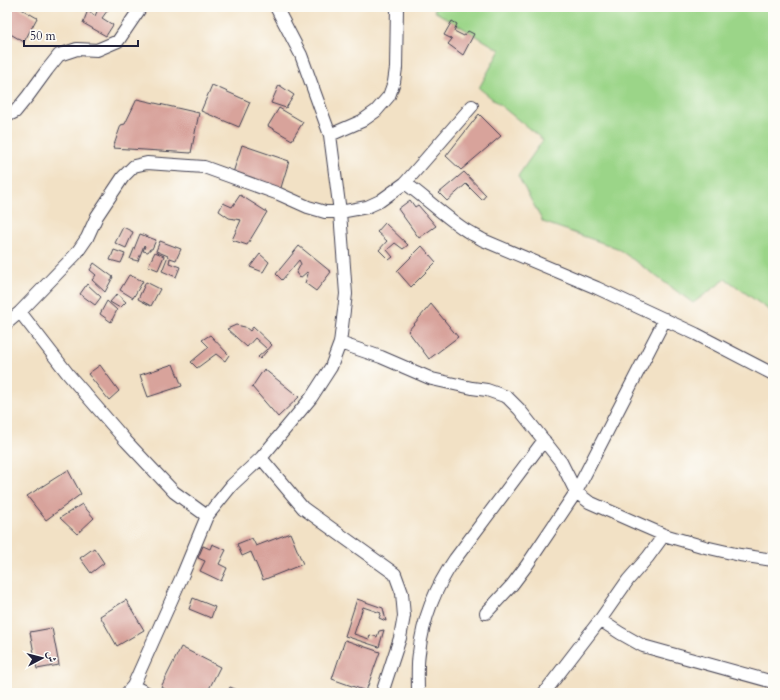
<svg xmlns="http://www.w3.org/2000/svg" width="780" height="700" viewBox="0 0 780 700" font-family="Cardo,Amiri,serif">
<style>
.green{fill:#9bd588;stroke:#5e7c62}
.building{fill:#d8a39b}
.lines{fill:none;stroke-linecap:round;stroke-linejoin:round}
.street-casing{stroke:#413f50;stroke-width:14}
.street{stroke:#fff;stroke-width:12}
</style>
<rect width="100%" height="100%" fill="#fdfcf7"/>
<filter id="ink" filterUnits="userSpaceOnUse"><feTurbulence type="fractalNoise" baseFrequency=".025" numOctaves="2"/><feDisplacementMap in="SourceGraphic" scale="8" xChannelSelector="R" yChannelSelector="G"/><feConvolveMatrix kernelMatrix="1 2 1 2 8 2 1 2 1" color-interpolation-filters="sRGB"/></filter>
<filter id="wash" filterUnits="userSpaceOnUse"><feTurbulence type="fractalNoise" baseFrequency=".012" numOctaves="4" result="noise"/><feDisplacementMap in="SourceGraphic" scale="16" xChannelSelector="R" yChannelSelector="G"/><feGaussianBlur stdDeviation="0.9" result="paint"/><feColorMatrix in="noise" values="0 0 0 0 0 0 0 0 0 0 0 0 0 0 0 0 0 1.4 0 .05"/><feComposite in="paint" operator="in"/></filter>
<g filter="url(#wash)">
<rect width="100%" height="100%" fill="#f2e1c5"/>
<path class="green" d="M436 7H773V313L726 279 693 303 617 248 543 222 518 176 543 140 479 88 500 50 434 11Z"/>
<g id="blocks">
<path class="building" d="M7 7H18L37 18 24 42 7 32Z
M99 7H110L102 18 113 25 106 36 83 23 88 10 95 16Z
M452 21 457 24 454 31 464 36 468 31 474 34 463 55 448 44 452 39 444 35Z
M212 85 250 102 239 127 201 111Z
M279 85 294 95 286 108 271 103Z
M137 99 199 113 191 153 113 148 121 125 125 124Z
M279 108 303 122 292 140 268 126Z
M479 114 501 136 461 170 446 156Z
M242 145 289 161 280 191 232 176Z
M464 172 486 195 482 200 466 184 447 201 439 193Z
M240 195 267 212 247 245 232 240 241 220 229 218 219 211 223 203 232 207Z
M410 200 415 207 418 205 436 226 419 238 398 209Z
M385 223 408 245 403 249 395 243 387 250 393 257 389 260 379 250 387 241 377 232Z
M123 227 133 232 126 248 115 243Z
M140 234 156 240 152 249H150L148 252 143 251 145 246 144 245 138 261 130 259Z
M160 241 181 249 176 260 170 258 169 263 180 267 176 277 162 271 168 256 156 251Z
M299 246 331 272 316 291 305 283 308 274 307 272 300 278 296 273 301 264 299 260 282 280 276 274Z
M422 246 436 262 411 287 397 271Z
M114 250 125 254 121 263 110 260Z
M155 252 164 256 158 270 148 266Z
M260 254 269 262 263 272 250 267Z
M94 263 113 277 105 292 92 280 96 275 90 270Z
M129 275 143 281 133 298 120 290Z
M146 282 160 289 151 306 138 299Z
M87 284 101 297 95 305 80 294Z
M117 294 126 302 120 308 110 302Z
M107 301 117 310 111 322 100 314Z
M431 304 458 337 429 359 408 331Z
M236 325 245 327 250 331 253 327 272 345 260 359 258 357 267 349 255 338 247 347 227 329Z
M210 335 229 355 225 361 216 354 197 368 191 362 209 347 202 340Z
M173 364 182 386 148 397 140 375Z
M100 365 119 391 109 400 88 374Z
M264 369 299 397 278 417 252 387Z
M68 470 81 494 46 520 27 496Z
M82 504 94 518 77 534 60 518Z
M290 533 303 564 263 580 251 552 242 556 237 544 252 538 256 546Z
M212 544 226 550 219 564 227 568 221 581 200 571 205 561 198 558 203 546 210 549Z
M94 548 104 563 91 573 80 558Z
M193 598 215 607 211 618 189 609Z
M357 599 383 608 386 621 379 618 381 613 363 607 354 634 369 639 370 635 377 637 379 631 384 630 379 647 345 636Z
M126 600 144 630 117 646 100 616Z
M52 628 59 665 37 669 30 632Z
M345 640 380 652 366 691 332 679Z
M181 647 220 667 207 693H173L161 687Z
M230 687 245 693H227Z"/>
</g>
</g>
<g filter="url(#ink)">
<use href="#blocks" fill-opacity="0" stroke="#413f50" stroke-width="1"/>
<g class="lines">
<g class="street-casing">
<path id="street" d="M7 116 15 112 28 96 47 70 59 55 77 49 97 50 118 41 141 7
M330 135 362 121 376 111 389 96 394 82 396 68 397 7
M405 183C426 198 445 217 467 231 472 234 478 237 483 240L597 288 696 334 773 374
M20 312 68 374 126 441 174 492 207 516
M7 323 20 312 76 254 87 238 97 216 123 177 134 166 147 163 204 167 279 194 308 207 325 212H340L367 207 380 201 405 183 472 106
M340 343 381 357 432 379 472 388 487 390 507 397 519 409 561 462 576 492 589 502 641 525 664 535 705 547 740 555 773 560
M261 458 303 508 395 574 402 593 404 616 400 638 382 693
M486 613 512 585 527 565 576 492 665 319
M600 620 620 633 643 646 773 682
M133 686 147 693
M127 693 133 686 183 574 207 516 232 485 261 458 311 398 331 367 340 343 346 294 340 212 330 135 301 55 276 7
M418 693C418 680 417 666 419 653 423 617 435 588 455 559L544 440
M544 693 600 620 628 580 648 557 664 535"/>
</g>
<use href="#street" class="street"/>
</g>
</g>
<rect width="780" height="700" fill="none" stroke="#fdfcf7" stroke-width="24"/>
<g transform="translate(42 658) rotate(83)" stroke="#fdfcf7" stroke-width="3" paint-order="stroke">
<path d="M0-3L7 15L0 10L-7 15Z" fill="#22223b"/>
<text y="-6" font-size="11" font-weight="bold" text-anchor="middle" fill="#22223b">ش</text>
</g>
<path d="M24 40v6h114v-6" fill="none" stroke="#22223b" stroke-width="2"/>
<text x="30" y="40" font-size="12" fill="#22223b" stroke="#fdfcf7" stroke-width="3" paint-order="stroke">50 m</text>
</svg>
